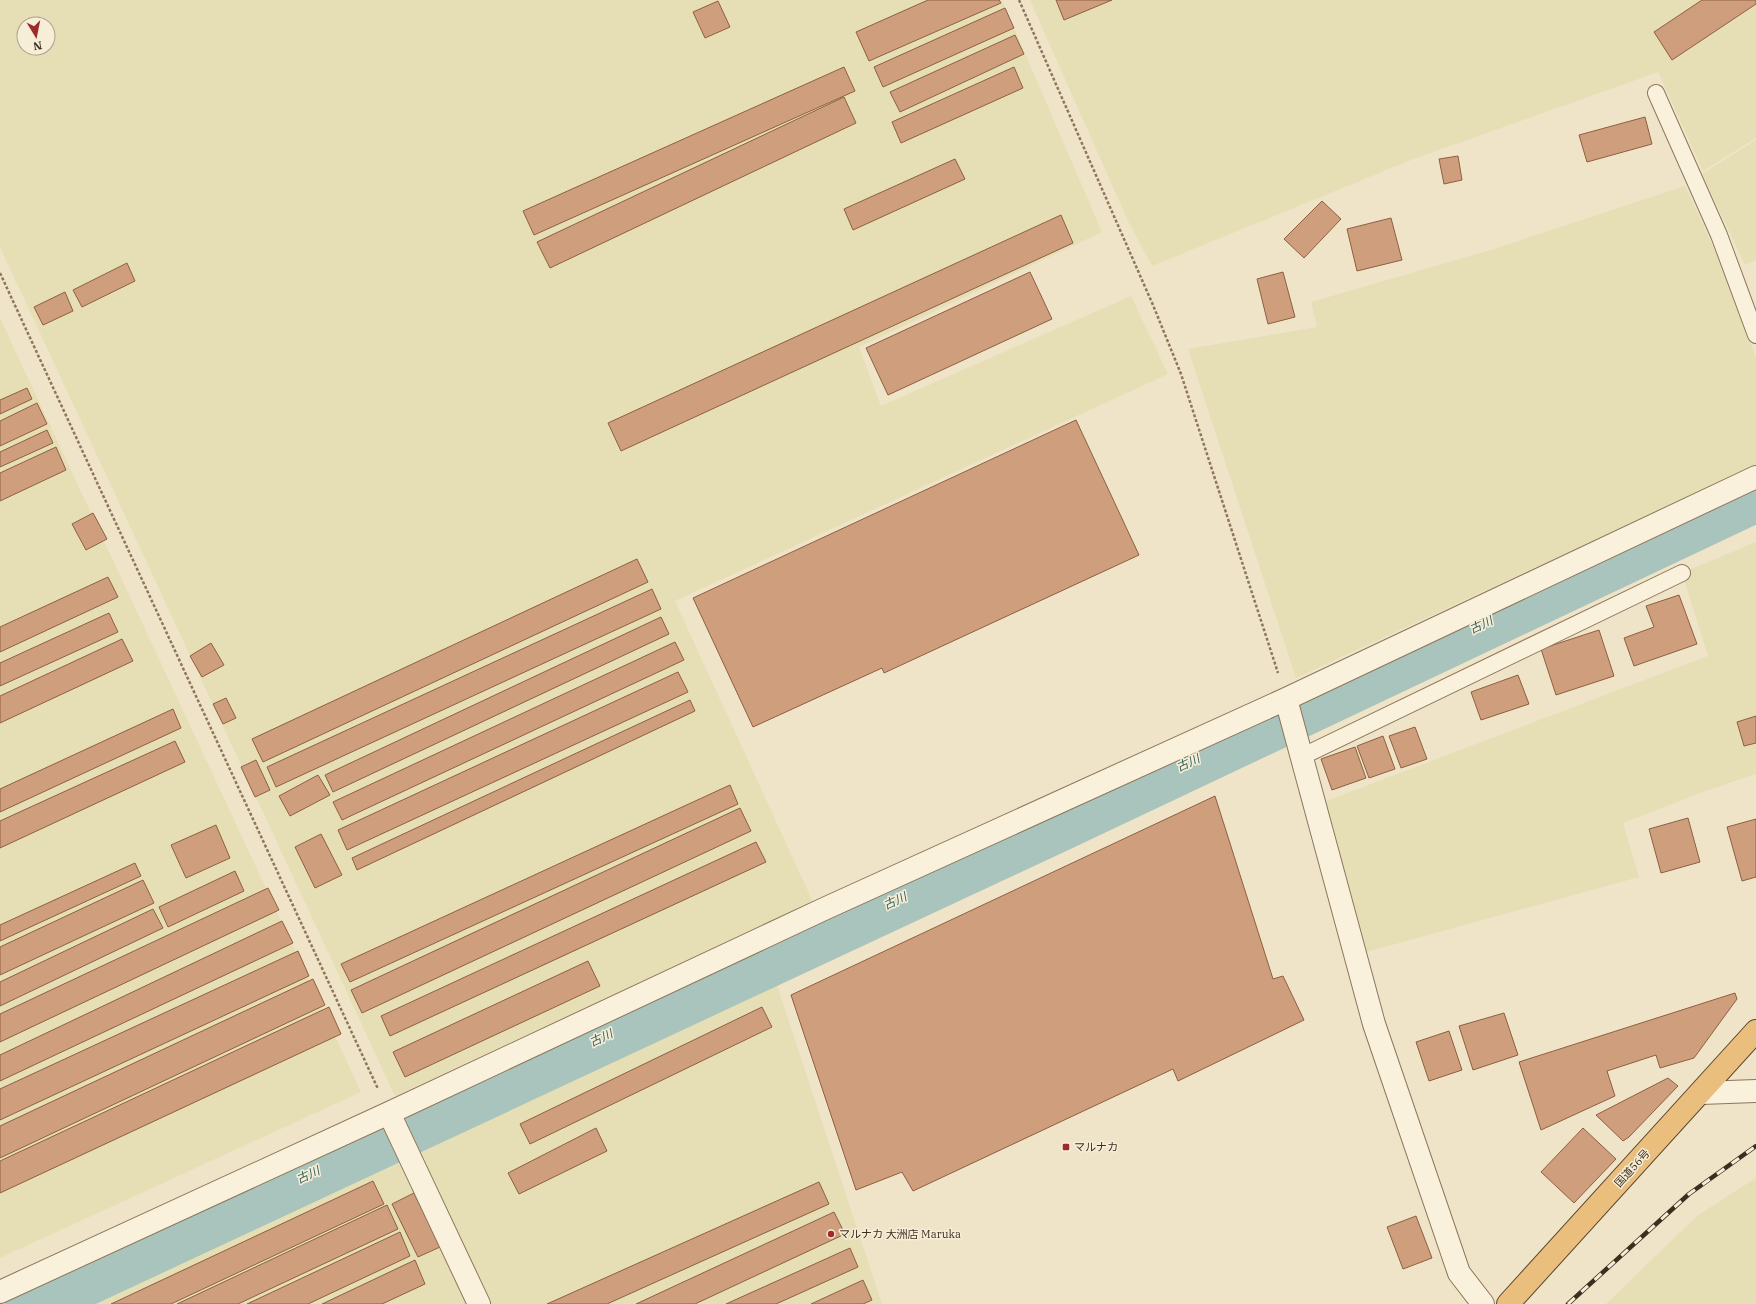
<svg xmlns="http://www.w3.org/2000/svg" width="1756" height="1304" viewBox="0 0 1756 1304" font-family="'IBM Plex Serif','Noto Sans JP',serif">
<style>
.farmland{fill:#e6deb5;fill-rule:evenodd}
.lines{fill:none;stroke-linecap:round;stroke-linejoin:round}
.river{stroke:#a9c4bc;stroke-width:54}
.building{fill:#cf9f7d;stroke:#8d5f41}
.service-casing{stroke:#8d765c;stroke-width:18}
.minor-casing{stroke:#8d765c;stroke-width:24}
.trunk-casing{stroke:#5b4430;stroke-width:24}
.path{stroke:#8d765c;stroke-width:2.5;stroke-dasharray:3 2;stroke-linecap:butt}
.service{stroke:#faf1dc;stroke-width:16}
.minor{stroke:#faf1dc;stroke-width:22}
.trunk{stroke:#eabe7c;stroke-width:22}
.rail-casing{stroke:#3d2e20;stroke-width:4.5}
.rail{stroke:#f7eed8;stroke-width:3;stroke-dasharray:9;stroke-linecap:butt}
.poi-dot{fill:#9e2a2b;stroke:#f7eed8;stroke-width:1.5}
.labels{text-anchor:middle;stroke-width:3;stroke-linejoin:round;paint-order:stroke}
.poi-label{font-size:11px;fill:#3d2e20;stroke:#f7eed8;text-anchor:start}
.street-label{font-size:11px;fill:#3d2e20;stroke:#f7eed8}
.water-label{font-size:12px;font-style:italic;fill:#2f5d5a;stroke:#f7eed8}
</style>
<rect width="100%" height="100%" fill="#f0e4c8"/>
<path class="farmland" d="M0 0H1002L1102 232 859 347 881 406 1131 296 1168 374 675 601 813 902 395 1096 0 247ZM24 24H48V48H24Z
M1030 0H1756V138L1703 171 1658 72 1411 160 1152 266 1128 221Z
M1756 140V260L1745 265 1702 174Z
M1685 186 1727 276 1756 358V465L1296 678 1188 349 1317 327 1311 302 1491 250Z
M0 318 361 1092 0 1258Z
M1756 542V774L1703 792 1623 823 1639 877 1363 953 1326 801 1708 656 1682 573Z
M776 982 882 1304H92L429 1149Z
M1756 1178V1304H1606L1698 1215Z"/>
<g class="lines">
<path class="river" d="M32 1304 1056 826 1756 495"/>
</g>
<path class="building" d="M928 0H999L1001 3 869 61 856 32Z
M1056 0H1112L1064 20Z
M1702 0H1756V4L1672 60 1654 32Z
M718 1 730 27 705 38 693 12Z
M1005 8 1014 28 883 87 874 67Z
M1015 35 1024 54 900 112 890 92Z
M844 67 855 91 534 235 523 211Z
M1014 67 1023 88 901 143 892 122Z
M844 97 856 123 550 268 537 242Z
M1645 117 1652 144 1587 162 1579 135Z
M1458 156 1462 180 1444 184 1439 159Z
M955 159 965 179 853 230 844 209Z
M1322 201 1341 219 1304 258 1284 239Z
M1061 215 1073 243 621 451 608 423Z
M1391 218 1402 260 1357 271 1347 229Z
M127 263 135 281 82 307 73 290Z
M1030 272 1052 319 888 395 866 348Z
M1283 272 1295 317 1268 324 1257 279Z
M65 292 73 311 43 325 34 307Z
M27 388 32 399 0 414V400Z
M37 403 47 424 0 446V421Z
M1076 420 1139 555 884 673 882 668 753 727 693 598Z
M47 430 53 443 0 467V452Z
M56 447 66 470 0 501V473Z
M93 513 107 539 86 550 72 524Z
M637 559 648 582 263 762 252 739Z
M108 577 118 597 0 652V627Z
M652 589 661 609 276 787 267 767Z
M1679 595 1697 644 1634 666 1624 638 1654 627 1646 606Z
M109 613 118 632 0 686V663Z
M661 617 669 634 333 792 325 775Z
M1599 630 1614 676 1556 695 1541 649Z
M122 639 133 661 0 723V696Z
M675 642 684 660 342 820 333 802Z
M211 643 224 665 202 677 190 656Z
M678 672 688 692 347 850 338 830Z
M1518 675 1529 704 1481 720 1471 692Z
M226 698 236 718 223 724 213 704Z
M690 700 695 711 357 870 352 858Z
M173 709 181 728 0 812V789Z
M1756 716V743L1744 746 1737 722Z
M1415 727 1427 759 1401 768 1389 736Z
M1383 736 1395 769 1369 778 1357 746Z
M175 741 185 762 0 848V821Z
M1355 747 1366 778 1332 790 1321 759Z
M256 760 270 790 255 797 241 767Z
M318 775 330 795 290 816 279 796Z
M730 785 738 804 350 982 341 964Z
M1215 796 1273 979 1283 976 1304 1020 1178 1081 1173 1069 913 1191 902 1172 856 1190 791 995Z
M740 808 751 831 362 1013 351 990Z
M1688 818 1700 862 1661 873 1649 829Z
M1756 819V877L1742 881 1727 827Z
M216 825 230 858 186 878 171 845Z
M321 834 342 875 315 888 295 847Z
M756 842 766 862 390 1036 381 1016Z
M135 863 141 876 0 941V925Z
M235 871 244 891 168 927 159 907Z
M143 880 154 903 0 975V947Z
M268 888 279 910 0 1042V1014Z
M153 909 163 928 0 1006V982Z
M282 921 293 943 0 1081V1055Z
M298 951 309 976 0 1120V1089Z
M588 961 600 986 405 1077 393 1052Z
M313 979 325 1005 0 1158V1126Z
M1735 993 1737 999 1694 1058 1660 1068 1656 1055 1607 1071 1615 1096 1541 1130 1519 1062Z
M329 1007 341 1034 0 1193V1161Z
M762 1007 772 1027 530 1144 520 1124Z
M1504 1013 1518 1055 1473 1070 1459 1026Z
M1449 1031 1462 1070 1429 1081 1416 1042Z
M1668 1078 1678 1086 1629 1137 1623 1141 1596 1115Z
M596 1128 607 1151 519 1194 508 1173Z
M1583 1128 1616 1159 1574 1203 1541 1172Z
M373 1181 384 1204 171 1304H111Z
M819 1182 829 1204 607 1304H547Z
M414 1193 440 1247 418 1257 392 1204Z
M387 1205 398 1229 238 1304H177Z
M834 1212 845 1234 695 1304H636Z
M1416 1216 1432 1258 1403 1269 1387 1227Z
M400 1232 410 1256 308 1304H247Z
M850 1248 858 1267 776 1304H726Z
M415 1260 425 1284 382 1304H322Z
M863 1280 872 1300 863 1304H811Z"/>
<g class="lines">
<g class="service-casing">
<path id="service" d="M1656 93 1719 235 1756 335
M1301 757 1682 573"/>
</g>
<g class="minor-casing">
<path id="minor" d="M1286 699 1374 1024 1459 1273 1483 1304
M1701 1093 1756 1091
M389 1113 479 1304
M0 1292 389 1113 824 909 1286 699 1756 477"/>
</g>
<g class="trunk-casing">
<path id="trunk" d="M1508 1304 1756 1031"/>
</g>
<path class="path" d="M1019 0 1153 305 1181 374 1278 673
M0 273 378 1089"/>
<use href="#service" class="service"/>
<use href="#minor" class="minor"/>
<use href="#trunk" class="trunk"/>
<g class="rail-casing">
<path id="rail" d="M1568 1304 1689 1194 1756 1146"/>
</g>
<use href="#rail" class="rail"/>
</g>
<g class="poi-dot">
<rect x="1062" y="1143" width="8" height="8" rx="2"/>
<circle cx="831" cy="1234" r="4"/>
</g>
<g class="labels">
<g class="poi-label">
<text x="1074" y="1151">マルナカ</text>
<text x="839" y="1238">マルナカ 大洲店 Maruka</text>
</g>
<g class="street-label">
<text transform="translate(1632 1168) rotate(-48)" y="4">国道56号</text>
</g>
<g class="water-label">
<text transform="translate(1481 625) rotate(-25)" y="4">古川</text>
<text transform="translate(1188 763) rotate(-25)" y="4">古川</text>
<text transform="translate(895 901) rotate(-25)" y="4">古川</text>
<text transform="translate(601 1038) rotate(-25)" y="4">古川</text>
<text transform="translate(308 1175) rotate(-25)" y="4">古川</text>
</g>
</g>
<g transform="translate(36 36) rotate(170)"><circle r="19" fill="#f7eed8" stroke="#ada18e"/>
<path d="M0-3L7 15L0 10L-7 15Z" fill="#9e2a2b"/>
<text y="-6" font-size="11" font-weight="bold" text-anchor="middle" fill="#3d2e20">N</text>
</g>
</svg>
